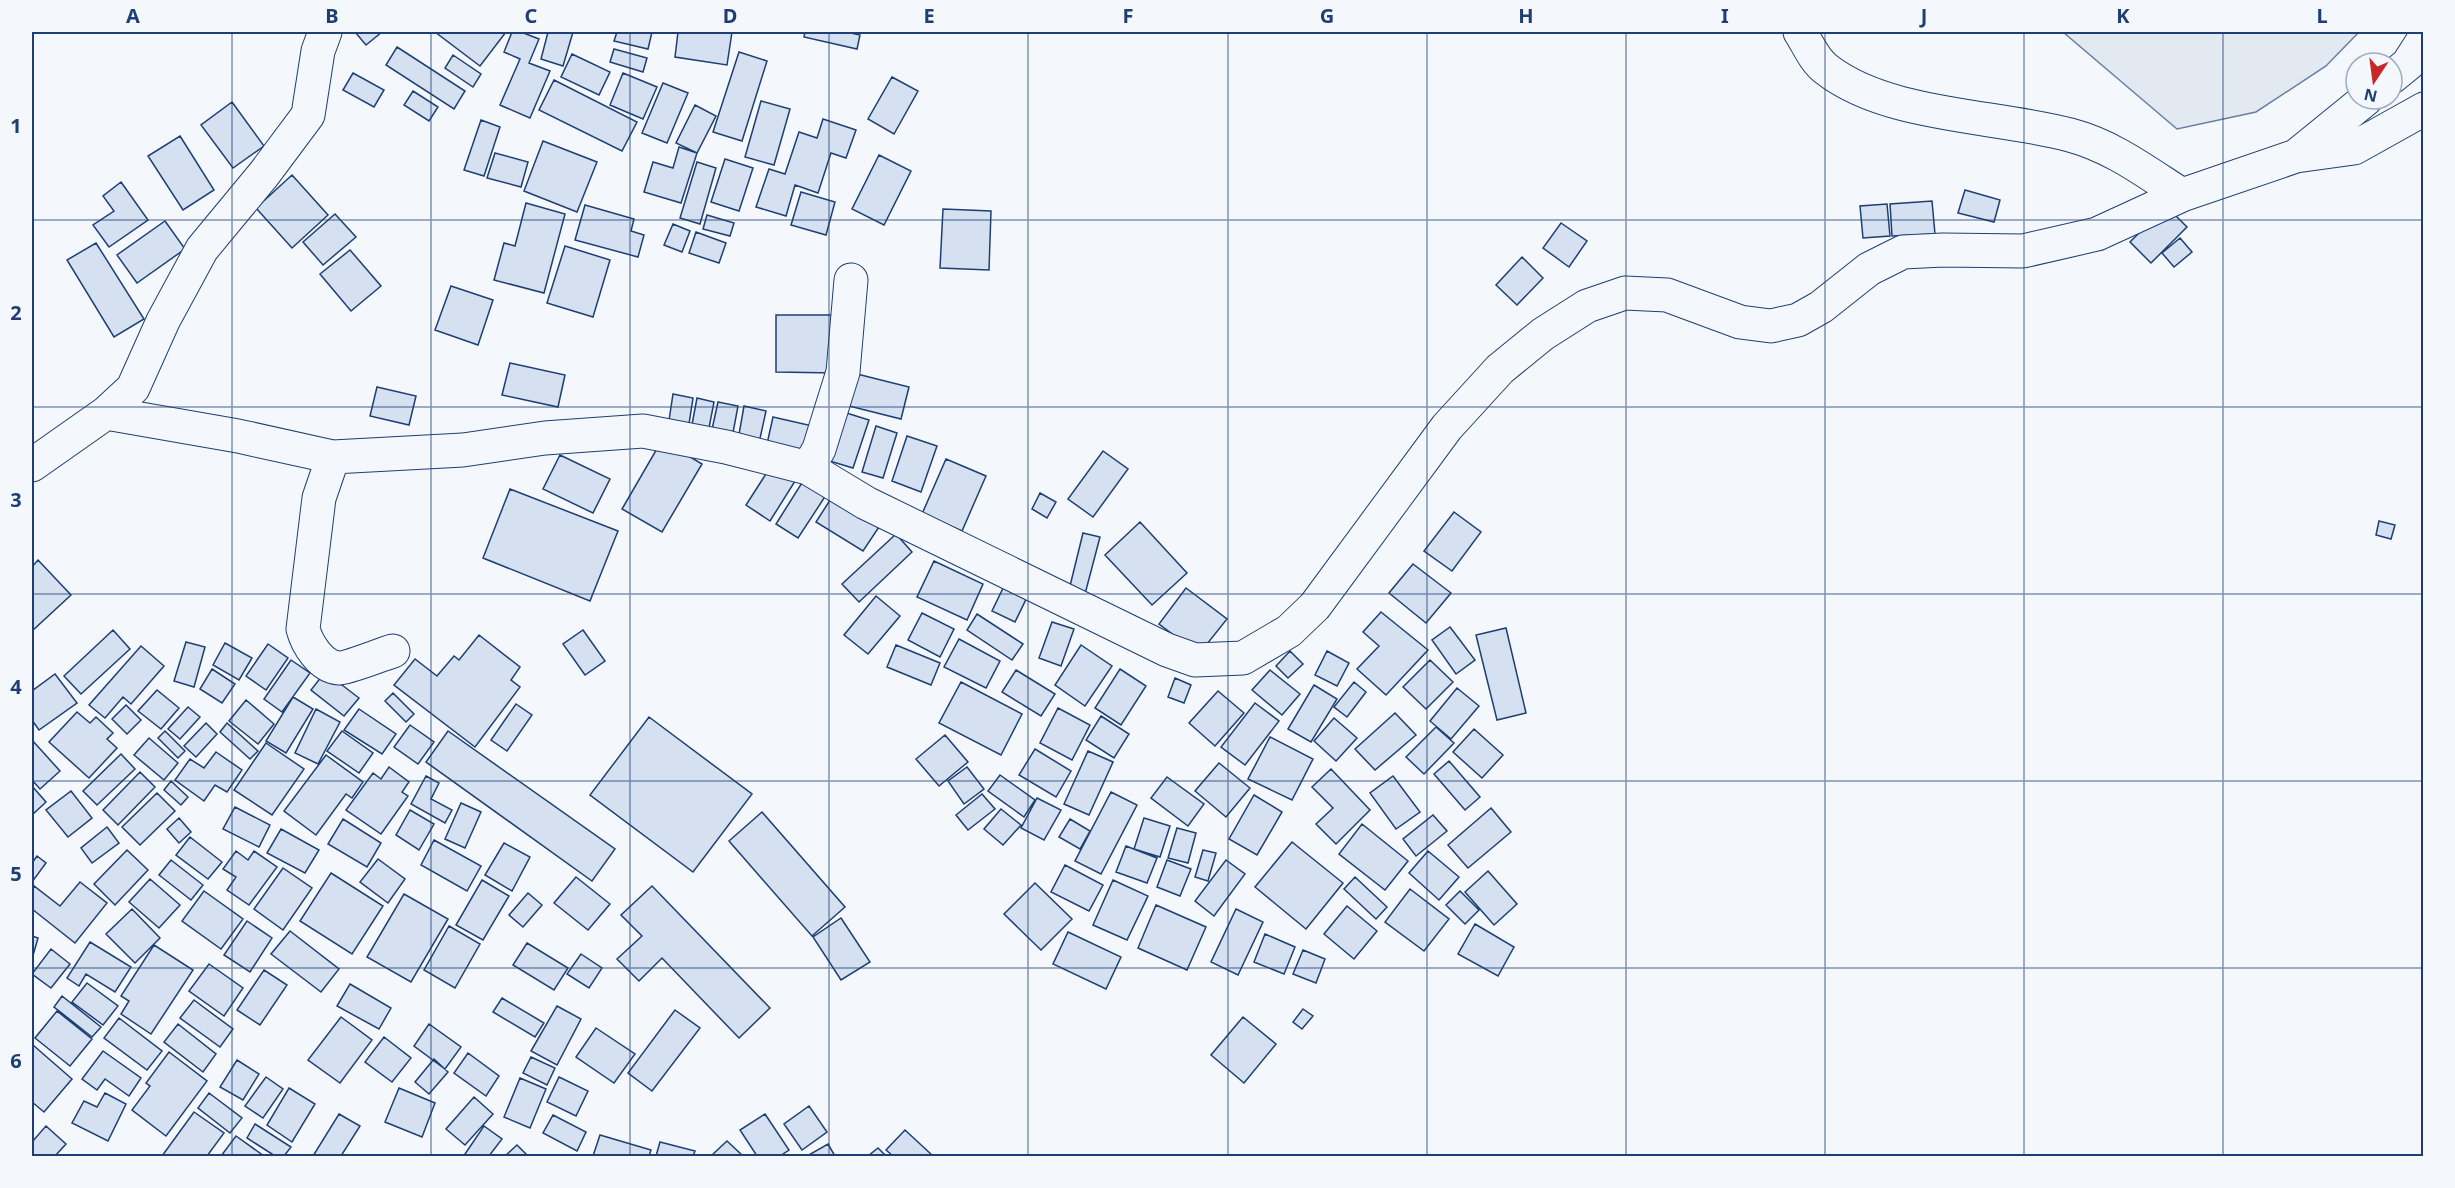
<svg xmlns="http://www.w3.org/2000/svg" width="2455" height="1188" viewBox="0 0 2455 1188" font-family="'Noto Sans',sans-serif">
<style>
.green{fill:#e3e9f0;stroke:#687fa3;stroke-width:1.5}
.building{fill:#d5e0f0;stroke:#1d3f73;stroke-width:1.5}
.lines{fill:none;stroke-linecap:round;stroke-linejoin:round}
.minor-casing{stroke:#1d3f73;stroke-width:35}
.minor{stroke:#f4f7fb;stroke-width:33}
.grid{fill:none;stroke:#1d3f73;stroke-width:1.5;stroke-opacity:0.55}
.neatline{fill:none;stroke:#1d3f73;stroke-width:2}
.grid-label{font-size:20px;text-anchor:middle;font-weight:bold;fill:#1d3f73}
</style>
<rect width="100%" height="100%" fill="#f4f7fb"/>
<path class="green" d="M2063 32H2359L2326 66 2256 112 2177 129Z"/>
<path class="building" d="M355 32H382L366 45Z
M435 32H506L480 66Z
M512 32H521L539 39 529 63 550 71 530 118 500 105 520 59 504 52Z
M548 32H573L563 66 541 59Z
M617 32H652L648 49 614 41Z
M678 32H732L727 65 675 57Z
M805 32H846L860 35 857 49 804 37Z
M397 47 465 91 454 109 386 65Z
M614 49 647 58 643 72 610 62Z
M739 52 767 61 742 141 713 132Z
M572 54 610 72 599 95 561 77Z
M453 55 481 74 473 87 445 68Z
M353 73 384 90 374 107 343 90Z
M623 73 657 87 643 119 610 105Z
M892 77 918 91 894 134 868 119Z
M554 80 637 122 622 151 539 110Z
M663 83 688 93 667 143 642 133Z
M413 91 438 107 429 121 404 105Z
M761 101 790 109 774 165 745 157Z
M232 102 264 146 233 168 201 125Z
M695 105 716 116 697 153 676 143Z
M823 119 856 130 846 158 831 153 818 193 795 185 786 216 756 207 769 169 785 174 799 132 817 138Z
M481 120 500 127 484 176 464 170Z
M180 136 214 190 183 210 148 156Z
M543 141 597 162 577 212 524 191Z
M679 147 697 153 681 203 644 192 653 162 673 168Z
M495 153 528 162 521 187 487 178Z
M879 155 911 171 884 225 852 209Z
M725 159 753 168 739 211 711 202Z
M697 162 716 168 700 224 680 218Z
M292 175 328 215 292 248 256 208Z
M121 182 148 220 109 247 93 225 114 211 103 196Z
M1965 190 2000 200 1994 222 1958 213Z
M801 192 835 202 826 235 791 225Z
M1932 201 1935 234 1892 236 1890 204Z
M526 203 565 214 544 293 494 280 504 243 515 246Z
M1887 204 1890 236 1863 238 1860 206Z
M585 205 634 219 631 231 644 235 638 257 575 240Z
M2166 206 2187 227 2151 263 2130 242Z
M943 209 991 211 989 270 940 268Z
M335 214 356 237 323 265 303 242Z
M707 215 734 223 730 236 703 229Z
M165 221 185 249 137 283 117 255Z
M1561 223 1587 241 1569 267 1543 248Z
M673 224 690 231 682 252 664 245Z
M696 232 726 243 719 263 689 253Z
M2180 238 2192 252 2174 267 2162 253Z
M96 243 144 319 114 337 67 260Z
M565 246 610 260 593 317 547 303Z
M350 250 381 286 351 311 320 274Z
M1522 257 1543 278 1517 305 1496 285Z
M451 286 493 300 478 345 435 330Z
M776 315H835V373L776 372Z
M510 363 565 375 558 407 502 395Z
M857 374 909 387 901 419 849 406Z
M377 387 416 396 409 425 370 416Z
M673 394 693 398 688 430 668 427Z
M697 398 714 402 708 433 691 430Z
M718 402 738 406 732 438 711 434Z
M744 406 766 411 759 443 738 440Z
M840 411 869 420 853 468 823 459Z
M773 417 817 427 811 454 767 444Z
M876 426 897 433 883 478 862 472Z
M907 436 937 446 921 492 892 481Z
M662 440 702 464 662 532 622 509Z
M1103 451 1128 469 1093 517 1068 499Z
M560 455 610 479 593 513 543 489Z
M946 459 986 476 962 531 922 514Z
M773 463 797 478 770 521 746 505Z
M805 478 828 492 798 538 776 524Z
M510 489 618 531 590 601 483 558Z
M1040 493 1056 502 1047 518 1032 509Z
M832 497 879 527 863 551 816 522Z
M1454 512 1481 532 1452 571 1424 551Z
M2379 521 2395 525 2391 539 2376 535Z
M1140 522 1187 573 1152 605 1105 555Z
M1083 533 1100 537 1085 594 1069 590Z
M896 534 912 552 859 602 842 584Z
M38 560 71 595 32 631V567Z
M934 561 983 584 967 620 917 597Z
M1413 564 1451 593 1426 623 1389 593Z
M1007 580 1030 591 1015 622 992 611Z
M1186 588 1227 619 1199 654 1159 624Z
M876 596 900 616 868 654 844 635Z
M1381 612 1428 650 1386 695 1357 669 1379 646 1363 632Z
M922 613 954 629 940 657 908 640Z
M977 614 1023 644 1012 660 967 630Z
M1052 622 1074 629 1061 666 1039 658Z
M1450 627 1475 660 1456 674 1432 640Z
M1506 628 1526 713 1497 720 1476 635Z
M113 630 130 649 81 694 64 676Z
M583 630 605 661 585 675 563 644Z
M479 635 520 667 511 680 520 687 475 747 394 685 415 659 437 676 454 656 459 660Z
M959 639 1000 661 986 688 944 667Z
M186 642 205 647 194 687 174 681Z
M225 643 252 658 239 680 213 665Z
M268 644 288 658 266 690 246 676Z
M896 645 940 663 931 685 887 667Z
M1081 645 1112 666 1085 706 1055 685Z
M141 646 164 666 131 704 123 697 105 718 89 705Z
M1290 651 1303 664 1288 678 1276 666Z
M1327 651 1349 663 1337 686 1315 675Z
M291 660 310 673 282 712 264 699Z
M1430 660 1453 682 1426 709 1403 687Z
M212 669 235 684 222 703 200 689Z
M1120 669 1146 686 1121 725 1095 708Z
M1016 670 1055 694 1041 716 1002 692Z
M1270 670 1300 694 1282 715 1252 690Z
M325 672 359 698 344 716 311 690Z
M55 674 77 703 39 730 32 720V691Z
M1175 678 1191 685 1184 703 1168 697Z
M961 682 1022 714 1001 755 939 723Z
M1354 682 1366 692 1347 717 1334 707Z
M1314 685 1337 699 1311 742 1288 729Z
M1457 688 1479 706 1451 739 1430 721Z
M157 690 179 708 161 729 138 711Z
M1218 691 1244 713 1215 746 1189 723Z
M393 693 414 714 406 722 385 701Z
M293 697 313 709 286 753 266 741Z
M246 700 274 724 258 744 229 721Z
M1255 703 1279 721 1245 765 1221 747Z
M516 704 532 715 507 751 491 740Z
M126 705 141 720 127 734 112 719Z
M188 707 200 717 180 739 168 729Z
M1058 708 1090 725 1072 760 1040 743Z
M316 709 340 722 318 764 295 753Z
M359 709 396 734 382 754 344 730Z
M77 712 90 723 96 717 113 733 107 739 117 748 89 778 49 742Z
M1395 713 1416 735 1375 770 1355 749Z
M1101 716 1129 734 1114 758 1086 740Z
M649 717 752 794 693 872 590 795Z
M1334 718 1357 738 1336 761 1314 741Z
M206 723 217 734 196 757 184 746Z
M227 723 258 751 250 759 220 732Z
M410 725 434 742 418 764 394 747Z
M1436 727 1454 743 1424 774 1406 757Z
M1474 729 1503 755 1482 778 1453 752Z
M165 731 185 751 178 758 158 738Z
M342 731 373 753 359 773 327 751Z
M448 731 615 849 592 881 426 762Z
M945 735 968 762 939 786 916 759Z
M1270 737 1313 759 1292 800 1248 779Z
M149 738 178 763 164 780 134 755Z
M32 740 60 771 40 789 32 780Z
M266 743 304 769 272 815 234 790Z
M1035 749 1071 771 1056 797 1019 775Z
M1088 751 1113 762 1089 815 1064 804Z
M216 752 242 770 227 792 215 785 204 801 175 780 190 759 204 768Z
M121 754 135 769 97 805 83 791Z
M326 755 363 782 352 798 346 794 316 835 284 811Z
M1449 761 1480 797 1465 810 1434 774Z
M1219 763 1250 788 1226 817 1195 791Z
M389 767 409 782 402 792 408 796 381 834 346 810 373 773 381 779Z
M967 767 984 789 964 804 948 781Z
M1331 769 1370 810 1336 844 1316 824 1333 808 1312 787Z
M140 772 155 787 118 825 103 810Z
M1000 775 1035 800 1024 817 988 791Z
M426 776 439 783 431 799 452 810 445 823 411 804Z
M1393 776 1420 812 1396 829 1370 793Z
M1167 777 1204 804 1188 826 1151 798Z
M171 781 188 797 181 805 164 790Z
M32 786 46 802 32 815Z
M71 791 92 818 68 837 46 810Z
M1111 792 1137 805 1101 874 1075 861Z
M157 793 175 811 140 845 122 827Z
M982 794 995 809 968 830 956 815Z
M1254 795 1282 812 1257 855 1229 839Z
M1037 798 1061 810 1044 840 1021 828Z
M461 803 481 812 465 848 445 839Z
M235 807 270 825 259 847 223 829Z
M1491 808 1511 832 1468 868 1448 845Z
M1001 809 1021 825 1003 845 984 829Z
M410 810 434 824 419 850 396 835Z
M762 812 845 907 812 936 729 841Z
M1433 815 1447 831 1416 856 1403 839Z
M179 818 191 832 179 843 167 829Z
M1144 818 1170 826 1160 857 1134 849Z
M343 819 381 843 367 867 328 844Z
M1070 819 1090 831 1080 849 1059 837Z
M1362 824 1408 861 1385 890 1339 854Z
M107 827 119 843 92 863 81 848Z
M1177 828 1196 833 1188 863 1168 858Z
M281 829 319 850 305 873 267 853Z
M190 837 222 862 208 879 176 855Z
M434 840 481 866 467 891 421 865Z
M1292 842 1343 883 1306 929 1255 887Z
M504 843 530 857 512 891 485 875Z
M1126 846 1157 858 1147 883 1116 872Z
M127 850 148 870 115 905 94 884Z
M1203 850 1216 853 1208 881 1195 877Z
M236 851 248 860 254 851 277 867 249 905 227 890 236 877 223 869Z
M1428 851 1459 877 1439 900 1409 873Z
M37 856 46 863 32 882V863Z
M378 859 405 879 388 903 360 882Z
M171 860 203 885 191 900 159 875Z
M1167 860 1191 869 1180 896 1157 887Z
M1226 860 1245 874 1214 916 1195 901Z
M1065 865 1103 885 1089 911 1051 892Z
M283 868 312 888 283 930 254 909Z
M1488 871 1517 904 1494 925 1465 892Z
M331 873 383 906 352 954 300 921Z
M576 877 610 904 588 930 554 903Z
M1355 877 1387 907 1376 919 1344 889Z
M150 879 180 905 159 928 129 902Z
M482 880 509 896 483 940 456 925Z
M1113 880 1148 896 1127 940 1093 925Z
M80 882 107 903 75 943 32 909V890L34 886 60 906Z
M1035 883 1072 919 1041 950 1004 914Z
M652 886 770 1008 739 1038 662 958 639 981 617 959 642 936 621 915Z
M1410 889 1449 919 1424 951 1385 922Z
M204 891 243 919 221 949 182 921Z
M1460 891 1479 910 1465 924 1446 905Z
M528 893 542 905 523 927 509 915Z
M404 894 448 919 411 982 367 957Z
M1156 905 1206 927 1187 970 1138 948Z
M1347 906 1377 931 1354 959 1324 934Z
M132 909 160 938 135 963 106 934Z
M1236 909 1263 922 1238 975 1211 962Z
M841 918 870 962 841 980 813 937Z
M247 921 272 938 250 972 224 955Z
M1475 924 1514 947 1498 976 1458 954Z
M449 926 480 944 455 988 424 970Z
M290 931 339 969 321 992 271 954Z
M1068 932 1121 957 1106 989 1053 964Z
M1265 934 1295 947 1284 974 1254 962Z
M32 936 38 938 32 959Z
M90 942 131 967 115 992 86 974 79 986 67 978Z
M527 943 568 968 554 990 513 965Z
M154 945 193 970 151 1034 121 1014 129 1001 121 996Z
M51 949 70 964 51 988 32 974Z
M1303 950 1325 959 1316 983 1293 974Z
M581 954 602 968 589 988 567 974Z
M209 964 243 988 224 1016 189 991Z
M264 970 287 985 260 1025 237 1010Z
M87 983 118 1006 103 1025 72 1002Z
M350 984 391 1008 379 1029 337 1006Z
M62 996 101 1027 92 1037 54 1007Z
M502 998 544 1023 535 1037 493 1012Z
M194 1000 233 1029 220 1047 180 1018Z
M557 1006 581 1019 557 1065 531 1051Z
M1303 1009 1313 1016 1302 1029 1293 1022Z
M675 1010 700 1028 652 1091 628 1073Z
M57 1011 92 1039 70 1066 35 1038Z
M341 1017 372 1040 340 1083 308 1060Z
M1243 1017 1276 1044 1244 1083 1211 1055Z
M119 1018 162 1051 147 1070 104 1038Z
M178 1024 216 1054 203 1072 164 1042Z
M429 1024 461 1047 445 1069 414 1046Z
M596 1028 635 1054 614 1083 576 1057Z
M384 1037 411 1058 392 1082 365 1062Z
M33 1045 72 1079 44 1112 32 1102Z
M103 1051 141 1078 129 1096 105 1079 97 1090 82 1079Z
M169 1052 207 1081 166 1136 132 1110 150 1086 146 1083Z
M468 1053 499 1076 486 1096 454 1073Z
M531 1057 555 1068 547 1085 523 1073Z
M434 1059 448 1072 429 1094 415 1082Z
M237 1060 259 1074 243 1100 220 1087Z
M266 1077 283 1089 263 1118 245 1106Z
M559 1077 588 1091 576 1116 547 1102Z
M520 1078 546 1089 530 1128 504 1117Z
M289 1088 315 1104 292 1142 267 1125Z
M399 1088 435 1103 422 1137 385 1122Z
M105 1093 126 1104 108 1141 72 1123 84 1101 97 1107Z
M209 1093 242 1118 230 1133 198 1108Z
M474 1097 493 1114 465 1145 446 1129Z
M809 1106 827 1132 802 1150 784 1124Z
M194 1112 224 1133 207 1156H162Z
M339 1114 360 1126 341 1156H313Z
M765 1114 789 1150 780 1156H757L740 1130Z
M553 1115 586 1132 577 1151 543 1133Z
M255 1124 291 1147 284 1156H275L247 1138Z
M46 1126 66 1144 55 1156H32V1142Z
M484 1126 502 1139 489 1156H469L465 1154Z
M905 1130 933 1156H893L886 1150Z
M600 1135 651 1150 649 1156H593Z
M236 1136 264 1156H221Z
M727 1141 743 1156H711Z
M660 1142 695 1151 693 1156H656Z
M828 1144 835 1156H807Z
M517 1145 528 1156H505Z
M878 1148 886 1156H868Z"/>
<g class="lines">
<g class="minor-casing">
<path id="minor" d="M1800 32C1808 44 1814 60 1826 69 1887 117 1996 115 2070 135 2112 146 2146 172 2182 195
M2392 77 2408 64 2424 39
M2296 156 2366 99
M106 413 133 388 163 321 202 249 264 174 308 115 318 51 325 32
M333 457 319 498 303 629C307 644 321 667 339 668 348 668 382 654 393 651
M32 465 106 413 238 436 333 457 463 450 545 438 643 431 726 447 808 468 866 503 1167 650 1195 660 1243 658 1289 631 1315 606 1447 427 1500 369 1543 334 1587 306 1625 293 1667 295 1740 322 1771 326 1798 320 1821 307 1869 269 1903 252 1943 250 2023 251 2097 234 2182 195 2296 156 2354 148 2424 109
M808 468 819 449 843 372 851 280"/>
</g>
<use href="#minor" class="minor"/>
</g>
<path class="grid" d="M232 32V1156M431 32V1156M630 32V1156M829 32V1156M1028 32V1156M1228 32V1156M1427 32V1156M1626 32V1156M1825 32V1156M2024 32V1156M2223 32V1156M32 220H2424M32 407H2424M32 594H2424M32 781H2424M32 968H2424"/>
<rect width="2455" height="1188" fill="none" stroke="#f4f7fb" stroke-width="66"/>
<g transform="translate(2374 81) rotate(193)"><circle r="28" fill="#f4f7fb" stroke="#9eadc5" stroke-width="1.5"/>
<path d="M0-4.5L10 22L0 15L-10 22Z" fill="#c62828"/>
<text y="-9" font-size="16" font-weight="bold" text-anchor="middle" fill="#1d3f73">N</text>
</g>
<rect x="33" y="33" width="2389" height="1122" class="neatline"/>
<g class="grid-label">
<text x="133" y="23">A</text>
<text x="332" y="23">B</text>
<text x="531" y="23">C</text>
<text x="730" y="23">D</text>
<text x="929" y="23">E</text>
<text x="1128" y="23">F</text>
<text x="1327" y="23">G</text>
<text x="1526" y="23">H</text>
<text x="1725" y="23">I</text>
<text x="1924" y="23">J</text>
<text x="2123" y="23">K</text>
<text x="2322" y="23">L</text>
<text x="16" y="133">1</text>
<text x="16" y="320">2</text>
<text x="16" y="507">3</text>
<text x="16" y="694">4</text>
<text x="16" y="881">5</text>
<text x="16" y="1068">6</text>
</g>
</svg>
